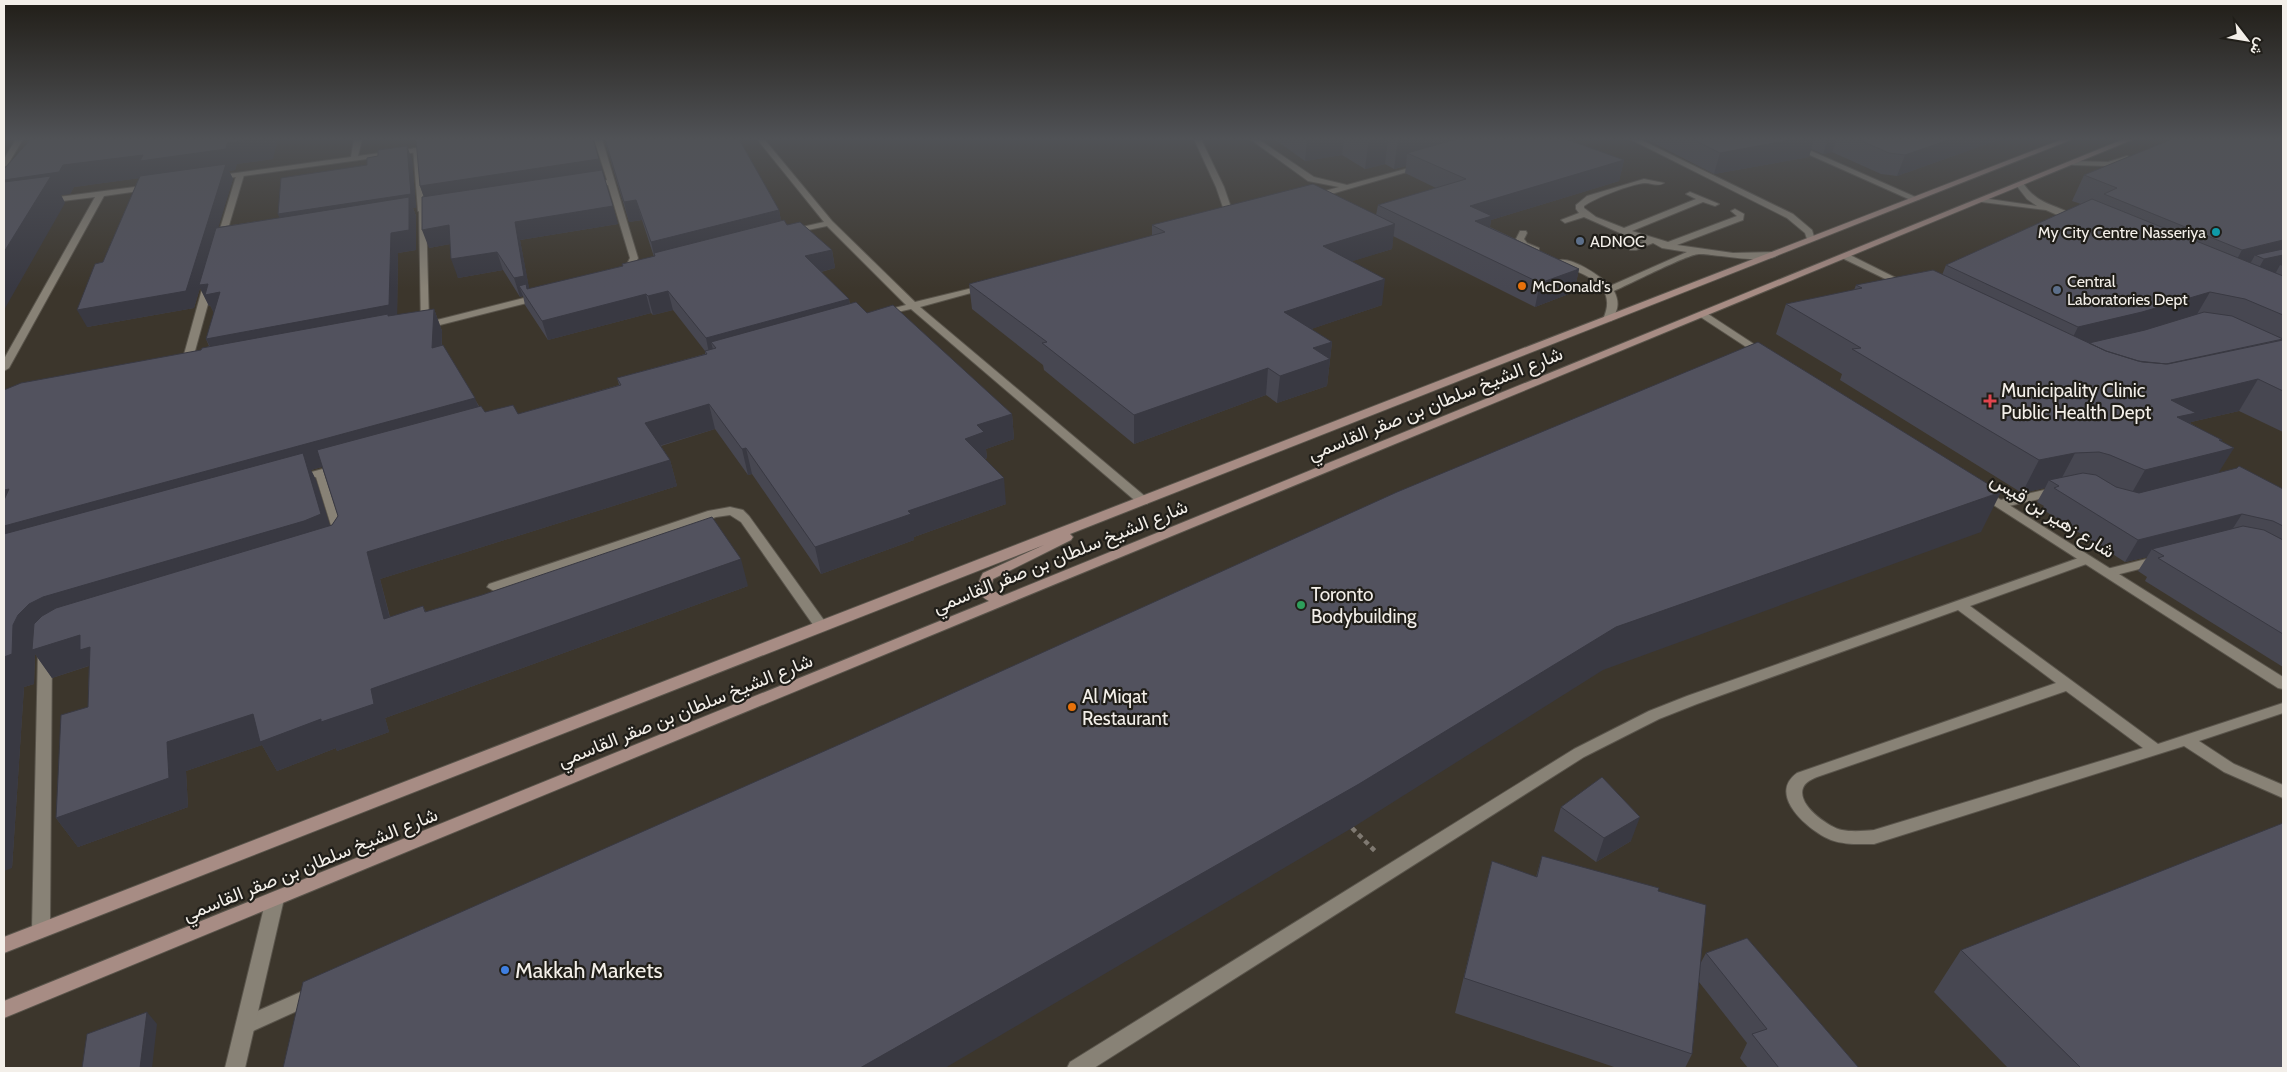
<svg xmlns="http://www.w3.org/2000/svg" width="2287" height="1072" viewBox="0 0 2287 1072" font-family="Cabin,Vazirmatn,sans-serif">
<style>
.lines{fill:none;stroke-linecap:round;stroke-linejoin:round}
.service-casing{stroke:#59544b;stroke-width:2}
.minor-casing{stroke:#59544b;stroke-width:2}
.secondary-casing{stroke:#59544b;stroke-width:2}
.path{stroke:#7f7971;stroke-width:4.5;stroke-dasharray:5 4;stroke-linecap:butt}
.service{fill:#888276;fill-rule:evenodd}
.minor{fill:#888276;fill-rule:evenodd}
.secondary{fill:#a78c84;fill-rule:evenodd}
.wall{fill:#474751;fill-rule:evenodd}
.shaded-wall{fill:#393942}
.building{fill:#52525e;stroke:#393942}
.culture-dot{fill:#0f9aa8;stroke:#201e19;stroke-width:2}
.service-dot{fill:#5c6f8a;stroke:#201e19;stroke-width:2}
.food-dot{fill:#e8710a;stroke:#201e19;stroke-width:2}
.health-dot{fill:#e0444e;stroke:#201e19;stroke-width:2}
.leisure-dot{fill:#2e9e5b;stroke:#201e19;stroke-width:2}
.shop-dot{fill:#3f7fe0;stroke:#201e19;stroke-width:2}
.labels{text-anchor:middle;stroke-width:4.5;stroke-linejoin:round;paint-order:stroke}
.far-poi-label{font-size:16px;fill:#f3efe9;stroke:#201e19;text-anchor:start}
.poi-label{font-size:19px;fill:#f3efe9;stroke:#201e19;text-anchor:start}
.street-label{font-size:19px;fill:#f3efe9;stroke:#201e19}
.near-poi-label{font-size:22px;fill:#f3efe9;stroke:#201e19;text-anchor:start}
</style>
<rect width="100%" height="100%" fill="#3c362c"/>
<g class="lines">
<g class="service-casing">
<path id="service" d="M16 139H23L7 166H4V159Z
M1194 139H1201L1224 187 1235 219 1234 221 1227 219 1216 187Z
M413 148 420 150 426 211 422 213 418 211Z
M2127 156 2131 158 2130 160 2109 166 2073 165 2069 163 2073 161 2108 162Z
M237 173 244 175 224 242 217 244 216 242Z
M1644 179 1664 183C1658 187 1652 183 1645 183 1631 184 1595 198 1584 206V208L1596 217 1624 228 1696 199 1686 194 1690 192 1719 204 1715 206 1703 202 1632 231 1668 242 1737 216 1731 211 1735 209 1744 214 1743 220 1677 245 1733 253 1774 252 1778 255C1766 265 1716 254 1699 254 1688 254 1628 285 1614 291 1620 303 1618 310 1611 321H1605L1603 319C1619 285 1585 275 1560 264V260C1573 258 1601 276 1610 286L1687 252 1662 248 1653 243 1636 250H1630V246L1644 241 1620 233 1584 217 1565 223 1561 220 1579 213 1576 209V205L1587 196Z
M1520 231H1526L1527 233 1524 239 1527 243 1539 248V252C1529 253 1521 247 1516 239Z
M1842 254H1848L1910 285 1908 287H1902L1842 258Z
M2057 487 2063 491 2061 494 2000 508 1994 504 1996 501Z
M2087 555 2093 559 2092 562 1970 606 2158 744 2283 703V713L2199 741 2234 764 2283 785V798L2224 772 2184 746 1874 844C1859 844 1845 845 1831 840 1810 832 1766 795 1797 773L2056 683 1958 610 1697 704 1659 719 1584 757 1094 1068H1067L1070 1062 1574 749 1649 711 1687 696ZM2066 691 2143 748 1874 830C1864 831 1852 832 1842 830 1828 827 1794 803 1804 786 1806 782 1812 779 1817 777Z
M2158 556 2163 557 2164 560 2163 563 2108 577 2102 573 2103 570Z
M312 987 319 989 321 995 319 1001 253 1031 246 1034 239 1031 237 1025 239 1019Z"/>
</g>
<g class="minor-casing">
<path id="minor" d="M354 139H362L358 156 432 146 436 148 432 150 214 180 210 178 214 176 351 157Z
M594 139H602L638 258 634 267 621 277 616 274 627 264 630 258 608 185 590 187 586 185 607 180Z
M757 139H764L832 221 915 302 989 284V288L920 307 1147 498 1149 501 1147 504H1139L911 309 879 316V312L906 305 827 226 789 234V230L824 222Z
M1250 139H1258L1314 177 1347 185 1420 165 1424 167 1314 199 1310 197 1311 195 1339 187 1308 181Z
M1630 139H1639L1793 214 1812 230 1815 240 1808 242 1805 233 1787 218Z
M1774 139H1784L1920 199 1913 201Z
M2017 183H2023C2039 208 2062 204 2080 220L2076 223 2046 210 1982 202 1978 200 1982 198 2037 206 2027 199 2016 185Z
M150 185H153V189L104 196 9 368 4 371V359L95 197 46 203 42 201 43 199Z
M419 209 426 211 429 322 540 294 543 295V299L424 329 421 328Z
M209 279 214 282 190 369 185 372 181 371 180 369 204 282Z
M1702 311 1705 312 1769 354 1764 357 1760 356 1699 316 1697 314Z
M341 464 345 465 347 467 345 469 327 474 346 535 340 539 334 535 316 477 297 483 291 479 293 477Z
M1982 488 2283 677V689L2278 688 1978 495 1976 492 1978 489Z
M730 507 743 510 749 516 826 623 828 626 826 629H816L741 522 730 515 716 517 499 590 494 591 487 587 489 584 708 511Z
M45 645 50 647 52 650 50 930 47 935 41 938 35 935 32 930 38 650 40 647Z
M275 892 281 894 284 899 245 1068H225L266 899 269 894Z"/>
</g>
<g class="secondary-casing">
<path id="secondary" d="M2063 139H2073L1070 534 1073 537 1071 540 993 579 991 589 1002 596 2124 139H2134L4 1018V1001L989 601C976 594 976 585 983 573L1044 545 4 953V937Z"/>
</g>
<path class="path" d="M1352 828 1375 851"/>
<use href="#service" class="service"/>
<use href="#minor" class="minor"/>
<use href="#secondary" class="secondary"/>
</g>
<path class="wall" d="M604 139H739L779 210 781 221 832 250 835 268 821 272 849 299 850 304 867 313 1012 414 1014 439 986 449 987 458 985 459 1006 504 914 537V540L821 574 752 474 748 475 715 429 661 446 670 460 677 486 380 579 390 617 423 606 426 612 748 586 385 718 389 732 337 751 336 748 277 771 262 745 186 771 188 807 78 847 56 818 88 707 89 666 52 678 35 654 34 684 24 687 12 868 4 390 201 350 209 346 206 339 214 313 210 305 209 306 200 288 194 308 87 327 103 262 139 178 74 187 70 194 61 195 65 203 4 169 273 159 237 164 235 170 229 171 233 179 218 227 280 218 278 214 412 159 416 208H413L416 216V250L398 253 397 315 434 309 442 331V345L479 406 485 412 518 414 619 385 617 378 705 354V351L673 310 653 315 651 313 548 340 525 305 523 296 520 297 503 270 458 278 450 244 429 248 424 197 420 186 599 159 618 224 520 240 529 289 623 266 622 264 654 257 642 220 629 222ZM322 467 338 516 332 525 330 526 316 480 311 470Z
M1274 139H1566L1624 160 1619 181 1491 220 1490 227 1579 269 1574 292 1535 307 1393 236 1392 249 1352 261 1382 305 1311 329 1332 342 1327 386 1277 403 1266 395 1134 444 1044 370 1043 365 972 309 969 284 1152 236V225L1376 215 1378 205 1436 188 1405 173 1406 166 1394 169 1385 164 1365 169 1342 155 1305 161Z
M1646 139H2001L1897 176 1881 174 1832 152 1823 154 1811 149 1809 157 1714 174Z
M2283 139V432L2239 411 2191 422 2190 423 2221 441 2218 473 2283 489V667L2145 581 2147 577 2138 571 2147 557 2125 562 2042 509 2044 506 2037 502 2045 488 2022 493 1840 380 1842 374 1776 334 1786 304 1854 290 1856 285 1942 275 1946 265 2081 204 2072 201 2084 175Z
M1561 807 1631 841 1596 862 1554 831Z
M1542 856 1658 891 1700 964 1706 953 1859 1068H1748L1740 1058 1747 1043 1699 982 1692 1054 1685 1068H1617L1455 1013 1492 861 1536 877Z
M1961 950 2283 1068H2008L1934 992Z"/>
<path class="shaded-wall" d="M256 139H278L273 159 237 164 235 170 229 171 233 179 201 285 208 284 220 292 215 315 210 305 209 306 200 288 194 308 87 327 77 310 186 291 148 177 74 187 70 194 61 195 65 203 4 310V180L63 165Z
M1307 139H1344L1342 155 1305 161Z
M1369 139H1388L1385 164 1365 169Z
M1398 139H1501L1407 153 1406 166 1394 169Z
M1796 139H1814L1809 157 1714 174 1720 153Z
M1828 139H1837L1832 152 1823 154Z
M1951 139H2001L1897 176 1905 155Z
M407 146 412 159 416 208H413L416 216V250L398 253 397 326 217 360 206 339 284 228 278 214Z
M599 159 605 178 427 206 420 186Z
M1624 160 1619 181 1491 220 1488 238 1472 243 1470 206Z
M636 200 642 220 629 222 624 202Z
M613 206 618 224 520 240 533 308 529 295 519 286 523 296 520 297 514 278 515 222Z
M779 210 783 230 656 263 651 242Z
M1395 224 1392 249 1321 271 1323 246Z
M449 225 456 243 429 248 422 230Z
M2283 240V266L2280 265 2270 283 2248 287 2264 259 2255 255 2245 273 2227 278 2242 250Z
M832 250 835 268 808 275 805 256Z
M497 252 503 270 458 278 451 259Z
M1579 269 1574 292 1535 307 1540 283Z
M1385 279 1382 305 1282 339 1284 312Z
M668 291 673 310 653 315 648 296Z
M2210 292 2193 321 2063 357 2078 327Z
M646 294 651 313 548 340 542 321Z
M849 299 852 318 716 348 711 342 715 357 710 358 706 338Z
M434 309 442 331 441 371 432 348Z
M1332 342 1327 386 1277 403 1280 376 1313 348Z
M1268 368 1266 395 1134 444V415Z
M2258 379 2239 411 2191 422 2178 445 2171 400Z
M475 398 484 421 311 470 316 480 335 542 80 635 90 647 91 665 52 678 35 654 34 684 24 687 12 868 4 871V657L13 625 4 540V526Z
M709 404 715 429 652 448 645 423Z
M1012 414 1014 439 986 449 987 458 968 464 965 439 977 425Z
M2222 440 2214 453 2234 448 2214 480 2126 503 2145 470Z
M746 448 752 474 748 475 742 449Z
M2075 453 2058 485 2049 480 2045 488 2022 493 2039 460Z
M670 460 677 486 380 579 397 647 384 619 367 552Z
M1004 478 1006 504 914 537V540L821 574 815 547 908 511Z
M9 489 4 519V490Z
M2001 492 1981 532 1603 670 1352 828 945 1068H860L1616 627Z
M2242 514 2228 536 2152 549 2147 557 2125 562 2138 540Z
M741 559 748 586 385 718 389 732 337 751 336 748 277 771 262 745 186 771 188 807 78 847 56 818 167 742 253 714 371 689Z
M1640 817 1631 841 1596 862 1604 838Z
M147 1012 157 1024 152 1068H140Z"/>
<path class="building" d="M31 139H256L227 143 226 149 140 161 143 155 63 165 59 172 4 180V169Z
M416 139H593L599 159 420 186Z
M605 139H739L779 210 651 242 636 200 624 202Z
M1457 139H1566L1624 160 1470 206 1492 216 1475 221 1579 269 1540 283 1378 205 1466 179 1407 153Z
M1692 139H1796L1720 153Z
M1857 139H1951L1905 155 1889 153Z
M2172 139H2283V240L2242 250 2104 194 2117 188 2084 175Z
M407 146 411 194 278 214 281 178 367 165V158L378 156V150Z
M226 164 186 291 77 310 95 264 103 262 140 176Z
M602 170 613 206 515 222 524 276 514 278 497 252 451 259 449 225 422 230V197Z
M51 176 4 252V182Z
M1313 184 1395 224 1323 246 1385 279 1284 312 1332 342 1313 348 1330 359 1280 376 1268 368 1134 415 1042 343 1047 342 969 284 1165 232 1152 225Z
M409 197V230L391 233 389 305 206 339 220 292 205 295 208 284 199 285 216 228Z
M2092 199 2283 276V315L2245 299 2210 292 2142 312 2078 327 1946 265Z
M784 220 787 225 800 222 832 250 805 256 849 299 706 338 668 291 648 296 646 294 542 321 519 286 526 284 527 289 623 266 622 264 655 256 654 253Z
M2283 249V255L2264 259 2255 255Z
M1933 270 2106 351 2142 362 2168 364 2283 340V391L2258 379 2171 400 2196 413 2177 417 2222 440H2219L2234 448 2145 470 2110 455 2099 452 2075 453 2039 460 1852 349 1861 348 1786 304 1862 288 1856 285Z
M856 302 867 313 893 305 1012 414 977 425 984 432 965 439 1004 478 908 511 911 514 815 547 746 448 742 449 709 404 645 423 670 460 367 552 384 619 423 606 425 612 482 595 712 517 741 559 371 689 374 704 321 722V719L260 742 253 714 167 742 169 778 56 818 61 715 88 707 90 647 80 650V635L32 650 34 624 42 616 56 608 332 525 338 516 317 450 481 406 485 412 513 405 518 414 621 385 617 378 707 354 705 351 716 348 711 342Z
M434 309 432 348 443 345 475 398 4 526V500L9 489 4 490V390L21 383 201 350 202 348 388 314V316Z
M2204 312 2232 316 2283 339 2166 364 2138 361 2106 351 2089 343 2145 330Z
M1758 342 2001 492 1616 627 1359 784 860 1068H283L303 982 847 741 1397 492Z
M303 453 321 514 304 521 43 597 29 604 18 615 13 625 12 654 4 657V534Z
M2239 466 2283 489V526L2273 521 2242 514 2138 540 2054 488 2059 486 2049 480 2083 473 2096 475 2116 487 2139 493 2237 468Z
M2243 526 2264 530 2283 540V634L2158 558 2164 556 2152 549Z
M1602 777 1640 817 1604 838 1561 807Z
M2283 823V1068H2081L1961 950Z
M1542 856 1659 888 1658 891 1706 905 1692 1054 1464 978 1492 861 1537 877Z
M1747 938 1859 1068H1779L1752 1034 1767 1029 1706 953Z
M147 1012 140 1068H82L87 1034Z"/>
<linearGradient id="sky" x2="0" y2="1"><stop stop-color="#211e18"/><stop offset="0.48" stop-color="#505256"/><stop offset="1" stop-color="#505256" stop-opacity="0"/></linearGradient>
<rect width="2287" height="289" fill="url(#sky)"/>
<circle class="culture-dot" cx="2216" cy="232" r="5"/>
<g class="service-dot">
<circle cx="1580" cy="241" r="5"/>
<circle cx="2057" cy="290" r="5"/>
</g>
<g class="food-dot">
<circle cx="1522" cy="286" r="5"/>
<circle cx="1072" cy="707" r="5"/>
</g>
<path class="health-dot" d="M1987.5 393.5h5v5h5v5h-5v5h-5v-5h-5v-5h5z"/>
<circle class="leisure-dot" cx="1301" cy="605" r="5"/>
<circle class="shop-dot" cx="505" cy="970" r="5"/>
<g class="labels">
<g class="far-poi-label">
<text x="2206" y="238" text-anchor="end">My City Centre Nasseriya</text>
<text x="1590" y="247">ADNOC</text>
<text x="2067" y="287">Central<tspan x="2067" dy="18">Laboratories Dept</tspan></text>
<text x="1532" y="292">McDonald's</text>
</g>
<g class="poi-label">
<text x="2001" y="397">Municipality Clinic<tspan x="2001" dy="22">Public Health Dept</tspan></text>
<text x="1311" y="601">Toronto<tspan x="1311" dy="22">Bodybuilding</tspan></text>
<text x="1082" y="703">Al Miqat<tspan x="1082" dy="22">Restaurant</tspan></text>
</g>
<g class="street-label">
<text transform="translate(1435 403) rotate(-22)" y="7">شارع الشيخ سلطان بن صقر القاسمي</text>
<text transform="translate(2053 515) rotate(32)" y="7">شارع زهير بن قيس</text>
<text transform="translate(1060 556) rotate(-22)" y="7">شارع الشيخ سلطان بن صقر القاسمي</text>
<text transform="translate(685 710) rotate(-22)" y="7">شارع الشيخ سلطان بن صقر القاسمي</text>
<text transform="translate(310 864) rotate(-22)" y="7">شارع الشيخ سلطان بن صقر القاسمي</text>
</g>
<g class="near-poi-label">
<text x="515" y="978">Makkah Markets</text>
</g>
</g>
<rect width="2287" height="1072" fill="none" stroke="#f3efe9" stroke-width="10"/>
<g transform="translate(2247 40) rotate(121)" stroke="#201e19" stroke-width="4" paint-order="stroke">
<path d="M0-4L9 19L0 12L-9 19Z" fill="#f3efe9"/>
<text y="-8" font-size="14" font-weight="bold" text-anchor="middle" fill="#f3efe9">ش</text>
</g>
</svg>
